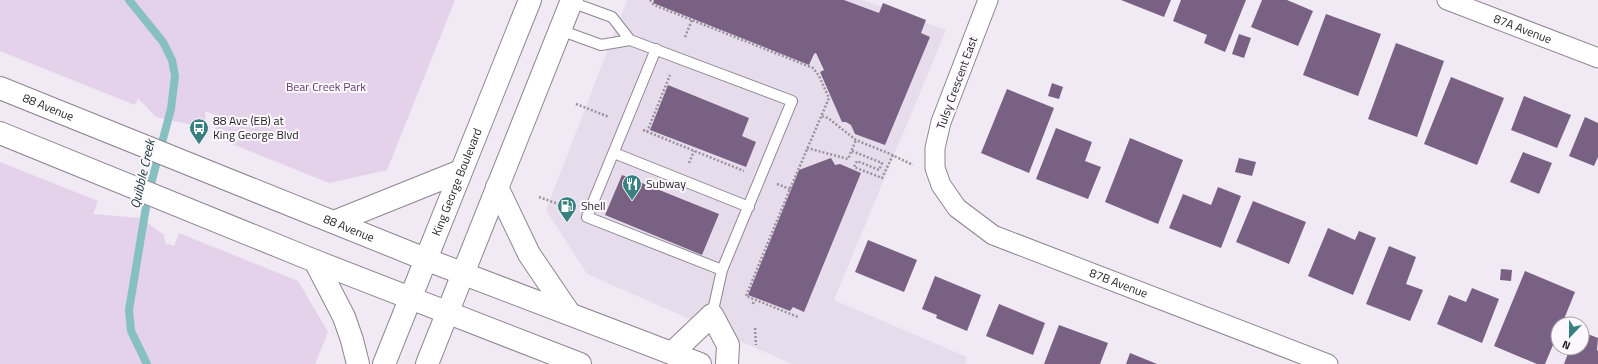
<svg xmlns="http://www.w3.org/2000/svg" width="1598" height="364" viewBox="0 0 1598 364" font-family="'Titillium Web',sans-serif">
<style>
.built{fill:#e7dcec}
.green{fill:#e3d2ea}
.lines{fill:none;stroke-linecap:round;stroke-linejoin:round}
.stream{stroke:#86c0c0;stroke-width:8}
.building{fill:#796183}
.lane-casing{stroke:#8d868f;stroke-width:12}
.street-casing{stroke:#8d868f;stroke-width:21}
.secondary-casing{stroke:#8d868f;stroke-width:24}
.primary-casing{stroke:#8d868f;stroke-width:24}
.path{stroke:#98929a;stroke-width:2.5;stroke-dasharray:2 2;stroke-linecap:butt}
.lane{stroke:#fff;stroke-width:10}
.street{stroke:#fff;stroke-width:19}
.secondary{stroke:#fff;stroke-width:22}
.primary{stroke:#fff;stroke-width:22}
.labels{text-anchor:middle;stroke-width:4;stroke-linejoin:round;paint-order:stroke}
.street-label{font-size:12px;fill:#211f22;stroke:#fcf8fe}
.park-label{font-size:12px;fill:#633f70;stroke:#fcf8fe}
.poi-label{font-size:12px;fill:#211f22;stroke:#fcf8fe;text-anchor:start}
.water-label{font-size:13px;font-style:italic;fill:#143232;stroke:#fcf8fe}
</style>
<rect width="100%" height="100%" fill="#f1e9f4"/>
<path class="built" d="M627 0H863L946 30 834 300 967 357 965 364H792L587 274 546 210Z"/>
<path class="green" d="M0 0H455L387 170 329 183 212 136 220 117 205 111 206 128 156 117 138 98 135 105 0 51Z
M0 162 98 201 93 214 141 218 164 235 165 243 174 246 179 233 298 281 328 332 315 364H0Z"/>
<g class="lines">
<path class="stream" d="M129 0 163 42 172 60 175 76 171 109 148 195 129 310 131 331 147 364"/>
</g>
<path class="building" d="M654 0H844L879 13 883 3 926 20 921 33 930 37 885 145 855 134 851 125 846 122H842L820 72 824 70 816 53 814 54 809 65 653 3Z
M1121 0H1171L1164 17Z
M1181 0H1246L1225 52 1204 43 1207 35 1173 21Z
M1262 0H1287L1313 11 1298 46 1251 27Z
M1326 14 1381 34 1358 96 1303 75Z
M1239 34 1251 38 1244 58 1232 54Z
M1396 43 1444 61 1417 137 1368 119Z
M1451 77 1504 98 1477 165 1424 144Z
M1052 83 1063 87 1059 99 1048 96Z
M668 85 749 118 742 136 756 142 746 167 650 130Z
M1007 89 1054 108 1029 173 981 153Z
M1524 96 1571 115 1557 148 1511 130Z
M1585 117 1598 123V157L1594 166 1569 156Z
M1056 128 1092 142 1085 161 1101 167 1088 199 1036 179Z
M1130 138 1183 160 1158 224 1105 202Z
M1523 152 1552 163 1539 194 1510 182Z
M831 158 835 165 840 164 861 173 804 312 793 307 790 311 748 295 799 170Z
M1239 158 1256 162 1252 176 1235 172Z
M622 175 719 214 702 255 605 215Z
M1218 187 1241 196 1221 248 1169 228 1183 194 1211 205Z
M1253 201 1306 222 1289 264 1236 242Z
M1328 228 1355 240 1359 231 1376 238 1353 295 1308 276Z
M868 240 917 260 904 292 855 272Z
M1389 246 1416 257 1406 284 1423 290 1410 321 1366 304Z
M1501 269 1512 270 1511 281 1500 280Z
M1525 271 1575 292 1562 324H1558V333L1545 364H1537L1494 346Z
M935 276 981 295 967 331 936 318 937 315 922 309Z
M1472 288 1499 299 1482 343 1437 324 1449 295 1466 302Z
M999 304 1045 323 1033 355 986 336Z
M1059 325 1108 343 1100 364H1044Z
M1582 332 1598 338 1597 350 1598 351V364H1564L1570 348H1582Z
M1130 353 1157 364H1126Z"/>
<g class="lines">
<g class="lane-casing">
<path id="lane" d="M571 2 612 17 630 40
M560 30 601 45 630 40 792 101 722 270 712 315
M656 49 587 217 722 270
M614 153 749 207"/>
</g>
<g class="street-casing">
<g id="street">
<path id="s1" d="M988 0 941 122 935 148V168L941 185 957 208 993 235 1328 364"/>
<path id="s2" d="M1447 0 1598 58"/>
</g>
</g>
<g class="secondary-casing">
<g id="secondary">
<path id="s3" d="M0 88 425 259 700 364"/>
<path d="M0 133 315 261 580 364"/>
<path d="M672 353 712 315 728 345 727 364"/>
</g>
</g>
<g class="primary-casing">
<g id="primary">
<path d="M497 187 529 254 569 313"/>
<path d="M334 222 461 171"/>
<path d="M315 261 344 317 352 340 358 364"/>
<path id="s4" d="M384 364 530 0"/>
<path d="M427 364 572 0"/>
</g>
</g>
<path class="path" d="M650 0 654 5 813 68 819 76 829 98 790 189 746 296 798 317
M685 37 692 20
M576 104 609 117
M822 116 828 118 856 140 888 153 913 165
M643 130 744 171
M647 132 670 75
M807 148 848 159 856 140
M852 151 882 163 879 170 857 161 854 167 882 178 893 155
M689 163 694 151
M777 184 790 189
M539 197 564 206
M753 304 754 300
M755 328 756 345"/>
<use href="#lane" class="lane"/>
<use href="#street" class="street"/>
<use href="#secondary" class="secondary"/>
<use href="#primary" class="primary"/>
</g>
<defs>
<g id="bus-pin" transform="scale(1)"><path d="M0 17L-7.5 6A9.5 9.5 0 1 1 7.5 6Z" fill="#388181" stroke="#fcf8fe"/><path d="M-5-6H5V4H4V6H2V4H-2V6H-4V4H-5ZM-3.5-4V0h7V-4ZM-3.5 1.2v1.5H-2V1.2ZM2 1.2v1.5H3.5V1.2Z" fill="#fff"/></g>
<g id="restaurant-pin" transform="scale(1)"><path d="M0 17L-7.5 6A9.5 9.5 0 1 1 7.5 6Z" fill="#388181" stroke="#fcf8fe"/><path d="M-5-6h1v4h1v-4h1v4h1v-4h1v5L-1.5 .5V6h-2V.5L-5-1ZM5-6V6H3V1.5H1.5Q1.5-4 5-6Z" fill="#fff"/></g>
<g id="fuel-pin" transform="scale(1)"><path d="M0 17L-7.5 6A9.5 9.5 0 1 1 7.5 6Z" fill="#388181" stroke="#fcf8fe"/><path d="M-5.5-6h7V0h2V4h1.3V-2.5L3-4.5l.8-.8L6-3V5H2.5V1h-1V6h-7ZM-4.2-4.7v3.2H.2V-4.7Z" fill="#fff"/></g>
</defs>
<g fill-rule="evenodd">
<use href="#bus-pin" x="199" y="128"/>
<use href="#restaurant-pin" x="632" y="184"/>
<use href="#fuel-pin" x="567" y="206"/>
</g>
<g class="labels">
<g class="street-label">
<text dy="4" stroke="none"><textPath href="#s2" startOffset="81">87A Avenue</textPath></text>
<text transform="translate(957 83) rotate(-70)" y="4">Tulsy Crescent East</text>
<text dy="4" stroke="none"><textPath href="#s3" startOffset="52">88 Avenue</textPath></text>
<text dy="4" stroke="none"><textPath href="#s4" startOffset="196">King George Boulevard</textPath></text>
<text dy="4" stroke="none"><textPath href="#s3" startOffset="376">88 Avenue</textPath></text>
<text dy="4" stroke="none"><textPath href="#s1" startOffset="403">87B Avenue</textPath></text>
</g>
<g class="park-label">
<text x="326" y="91">Bear Creek Park</text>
</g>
<g class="poi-label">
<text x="213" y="125">88 Ave (EB) at<tspan x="213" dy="14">King George Blvd</tspan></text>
<text x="646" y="188">Subway</text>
<text x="581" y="210">Shell</text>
</g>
<g class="water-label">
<text transform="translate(142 174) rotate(-77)" y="5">Quibble Creek</text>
</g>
</g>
<g transform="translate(1570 336) rotate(202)"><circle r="19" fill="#fcf8fe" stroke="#a4a1a6"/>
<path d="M0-3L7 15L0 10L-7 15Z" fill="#388181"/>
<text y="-6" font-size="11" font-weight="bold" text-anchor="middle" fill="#211f22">N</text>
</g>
</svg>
